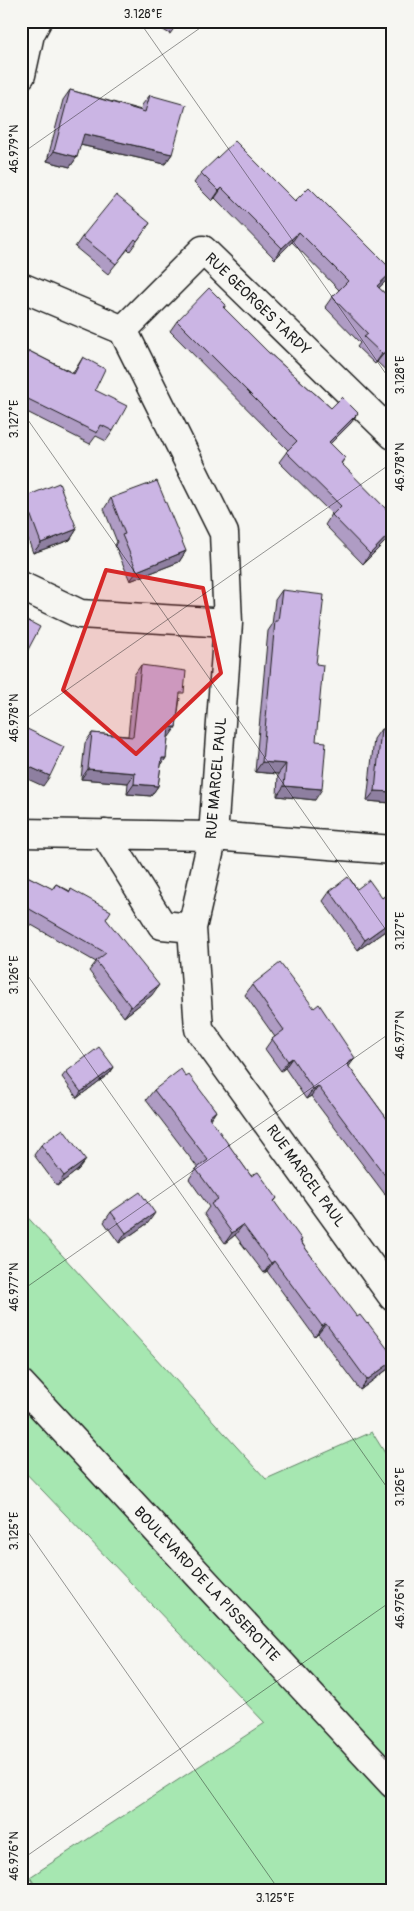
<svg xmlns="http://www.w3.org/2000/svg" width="414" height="1911" viewBox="0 0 414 1911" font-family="Pangolin,sans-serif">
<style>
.green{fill:#a6e7b1;stroke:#618266}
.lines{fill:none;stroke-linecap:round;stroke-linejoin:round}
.minor-casing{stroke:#1c1c1c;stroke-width:31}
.minor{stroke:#f6f6f2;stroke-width:28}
.wall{fill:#af9cc4;stroke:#1c1c1c}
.shaded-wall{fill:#8e7fa0;stroke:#1c1c1c}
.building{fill:#cbb5e4;stroke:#1c1c1c}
.marked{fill:#d62828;fill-opacity:0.2;stroke:#d62828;stroke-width:4;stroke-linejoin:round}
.ticks{fill:none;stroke:#1c1c1c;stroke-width:1;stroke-opacity:0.45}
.labels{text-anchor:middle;stroke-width:4;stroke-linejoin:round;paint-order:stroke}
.street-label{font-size:15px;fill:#1c1c1c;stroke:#f6f6f2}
.neatline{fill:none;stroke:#1c1c1c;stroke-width:2}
.ticks-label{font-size:12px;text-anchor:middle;fill:#1c1c1c}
</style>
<rect width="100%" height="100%" fill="#f6f6f2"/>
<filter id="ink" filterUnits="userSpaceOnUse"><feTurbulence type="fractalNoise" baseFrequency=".02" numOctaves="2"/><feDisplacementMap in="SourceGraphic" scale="10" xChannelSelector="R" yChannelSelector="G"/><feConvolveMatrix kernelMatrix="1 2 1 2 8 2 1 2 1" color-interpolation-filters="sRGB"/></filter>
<g filter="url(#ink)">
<path class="green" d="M21 1210 266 1479 372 1432 393 1466V1890H38L30 1877 265 1723 21 1468Z"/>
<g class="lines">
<g class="minor-casing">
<path id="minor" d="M21 75 30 34 37 21
M21 287 123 330 224 533 228 623 213 836 192 928 199 1029 393 1297
M123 330 203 250 393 435
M21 586 80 614 228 623
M21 833 213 836 393 850
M105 834 162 925 192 928
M21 1384 393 1784"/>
</g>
<use href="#minor" class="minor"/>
</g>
<path class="wall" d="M148 21H179L170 34Z
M70 90 141 110 142 105 150 95 172 154 165 164 80 145 77 157 70 167 47 161 63 100Z
M201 173 295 201 393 271 386 281 379 288 393 301V377L377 362 375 364 357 347 360 343 325 307 332 297 339 290 292 242 275 259 215 198 212 201 194 183Z
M150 223 130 251 128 249 108 274 75 247 82 237Z
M226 305 224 308 268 352 331 408 351 423 330 443 345 458 341 464 393 516V534L363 564 325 525 332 514 279 462 288 450 170 331 177 321Z
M29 351 73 373 83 357 95 390 113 431 106 441 96 436 90 444 21 409V352L26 354Z
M24 497 77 529 70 540 33 553 21 520V500Z
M111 498 186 551 179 562 130 581 115 545 117 542 104 509Z
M282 590 316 664 315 800 277 796 278 774 255 772 268 631 272 625 275 600Z
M141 665 180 698 176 727 168 737 166 758 161 765 158 786 151 796 127 794 128 783 81 779 85 743 92 733 128 736 134 675Z
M381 729 393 731V801L391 803 367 801 374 739Z
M21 873 52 889 56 884 70 891 71 889 106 919 152 995 124 1017 89 971 96 962 21 919Z
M357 889 382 898 393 890V935L388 929 358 950 323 901 330 891Z
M252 985 349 1067 393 1127V1205L311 1096 306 1099 285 1068 281 1071 265 1049 272 1039 275 1037 245 995Z
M114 1067 110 1073 77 1098 62 1077 66 1072Z
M186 1077 216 1111 210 1120 251 1176 277 1198 274 1202 388 1369 360 1390 318 1334 315 1337 267 1271 264 1273 235 1235 225 1243 204 1214 209 1207 189 1179 196 1169 198 1168 146 1100 154 1090Z
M41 1145 86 1160 78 1170 57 1186 34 1155Z
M111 1212 148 1223 119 1243 104 1222Z"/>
<path class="shaded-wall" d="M84 134 172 154 165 164 76 144Z
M54 151 77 157 70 167 47 161Z
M222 188 215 198 212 201 219 191Z
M299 232 292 242 275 259 282 248Z
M393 271 386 281 370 296 377 286Z
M385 352 377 362 375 364 382 354Z
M358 413 351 423 322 452 329 442Z
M77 529 70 540 33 553 41 543Z
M393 530V534L363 564 370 554Z
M186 551 179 562 130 581 137 571Z
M169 727H176L169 737H163Z
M162 758H166L159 768Z
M262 762 286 764 278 774 255 772Z
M21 763 50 776 43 786 21 776Z
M88 769 135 773 128 783 81 779Z
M134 784 158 786 151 796 127 794Z
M284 786 322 789 315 800 277 796Z
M375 791 393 792V801L391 803 367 801Z
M393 920V922L388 929 358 950 365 940Z
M159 985 152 995 124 1017 131 1007Z
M292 1058 285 1068 281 1071 288 1061Z
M355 1058 348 1068 347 1064Z
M114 1067 110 1073 77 1098 81 1092Z
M318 1086 311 1096 306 1099 313 1089Z
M216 1111 209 1122V1117Z
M86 1160 78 1170 57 1186 64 1176Z
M155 1213 148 1223 119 1243 126 1233Z
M243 1225 235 1235 225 1243 232 1233Z
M274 1261 267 1271 264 1273 271 1263Z
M326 1324 318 1334 315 1337 322 1326Z
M393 1361V1363L388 1369 360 1390 367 1380Z"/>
<path class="building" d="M170 21H179L177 25Z
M70 90 145 112 150 95 186 105 172 154 84 134 77 157 54 151Z
M235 141 295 201 309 187 393 271 377 286 393 301V360L385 352 382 354 364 337 368 334 332 297 348 281 299 232 282 248 222 188 219 191 201 173Z
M116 195 150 223 137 241 135 239 116 264 82 237Z
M209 288 226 305 223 307 268 352 331 408 342 397 358 413 329 442 345 458 341 463 393 516V530L370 554 332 515 341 506 286 452 297 441 177 321Z
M29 351 74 374 83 357 105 369 95 390 127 406 113 431 101 425 97 433 28 399 27 402 21 399V352L27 354Z
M157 481 186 551 137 571 122 535 125 534 111 498Z
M59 483 77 529 41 543 24 497Z
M282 590 324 595 316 664 323 665 316 741 326 742 322 789 284 786 286 764 262 762 275 621H278Z
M21 617 40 627 22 661H21Z
M141 665 186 671 184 693H180L176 727H169L166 758H162L158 786 134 784 135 773 88 769 92 733 133 737Z
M21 726 64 747 50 776 21 763Z
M381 729 393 731V792L375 791Z
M21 873 53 889 56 884 70 892 71 889 111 911 106 919 159 985 131 1007 96 961 106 953 26 907 23 913H21Z
M348 877 357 889 369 880 382 898 393 890V920L365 940 330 891Z
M280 963 314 1008 319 1004 355 1058 347 1064 393 1127V1186L318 1086 313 1089 292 1058 288 1061 272 1039 284 1030 252 985Z
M99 1047 114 1067 81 1092 66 1072Z
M181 1069 186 1077 189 1075 216 1111 209 1117 251 1176 258 1172 277 1198 274 1201 302 1240 300 1241 357 1317 360 1315 367 1324 368 1323 393 1356V1361L367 1380 326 1324 322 1326 274 1261 271 1263 243 1225 232 1233 211 1204 218 1199 196 1169 208 1160 154 1090Z
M63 1129 86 1160 64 1176 41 1145Z
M140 1192 155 1213 126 1233 111 1212Z"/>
</g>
<path class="marked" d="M106 570 203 588 221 673 136 754 63 690Z"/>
<path class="ticks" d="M139 21 393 384M21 154 210 21M21 410 393 940M21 722 393 462M21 966 393 1496M21 1291 393 1031M21 1522 279 1890M21 1860 393 1600"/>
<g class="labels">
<g class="street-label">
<text transform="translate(258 304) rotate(44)" y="5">RUE GEORGES TARDY</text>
<text transform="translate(216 778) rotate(-85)" y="5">RUE MARCEL PAUL</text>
<text transform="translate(306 1176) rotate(54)" y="5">RUE MARCEL PAUL</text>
<text transform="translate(207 1584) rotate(47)" y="5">BOULEVARD DE LA PISSEROTTE</text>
</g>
</g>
<rect width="414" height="1911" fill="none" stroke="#f6f6f2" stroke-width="55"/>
<rect x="28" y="28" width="358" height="1856" class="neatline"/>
<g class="ticks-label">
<text x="143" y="18">3.128°E</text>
<text transform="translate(14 149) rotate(-90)" y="4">46.979°N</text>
<text transform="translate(400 375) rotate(-90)" y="4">3.128°E</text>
<text transform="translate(14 419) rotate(-90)" y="4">3.127°E</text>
<text transform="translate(400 467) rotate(-90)" y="4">46.978°N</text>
<text transform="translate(14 718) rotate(-90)" y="4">46.978°N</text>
<text transform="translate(400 931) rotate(-90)" y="4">3.127°E</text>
<text transform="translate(14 975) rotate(-90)" y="4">3.126°E</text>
<text transform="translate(400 1035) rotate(-90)" y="4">46.977°N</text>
<text transform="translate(14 1287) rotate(-90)" y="4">46.977°N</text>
<text transform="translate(400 1487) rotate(-90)" y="4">3.126°E</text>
<text transform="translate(14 1531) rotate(-90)" y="4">3.125°E</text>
<text transform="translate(400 1604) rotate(-90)" y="4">46.976°N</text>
<text transform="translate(14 1856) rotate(-90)" y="4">46.976°N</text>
<text x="275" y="1902">3.125°E</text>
</g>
</svg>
